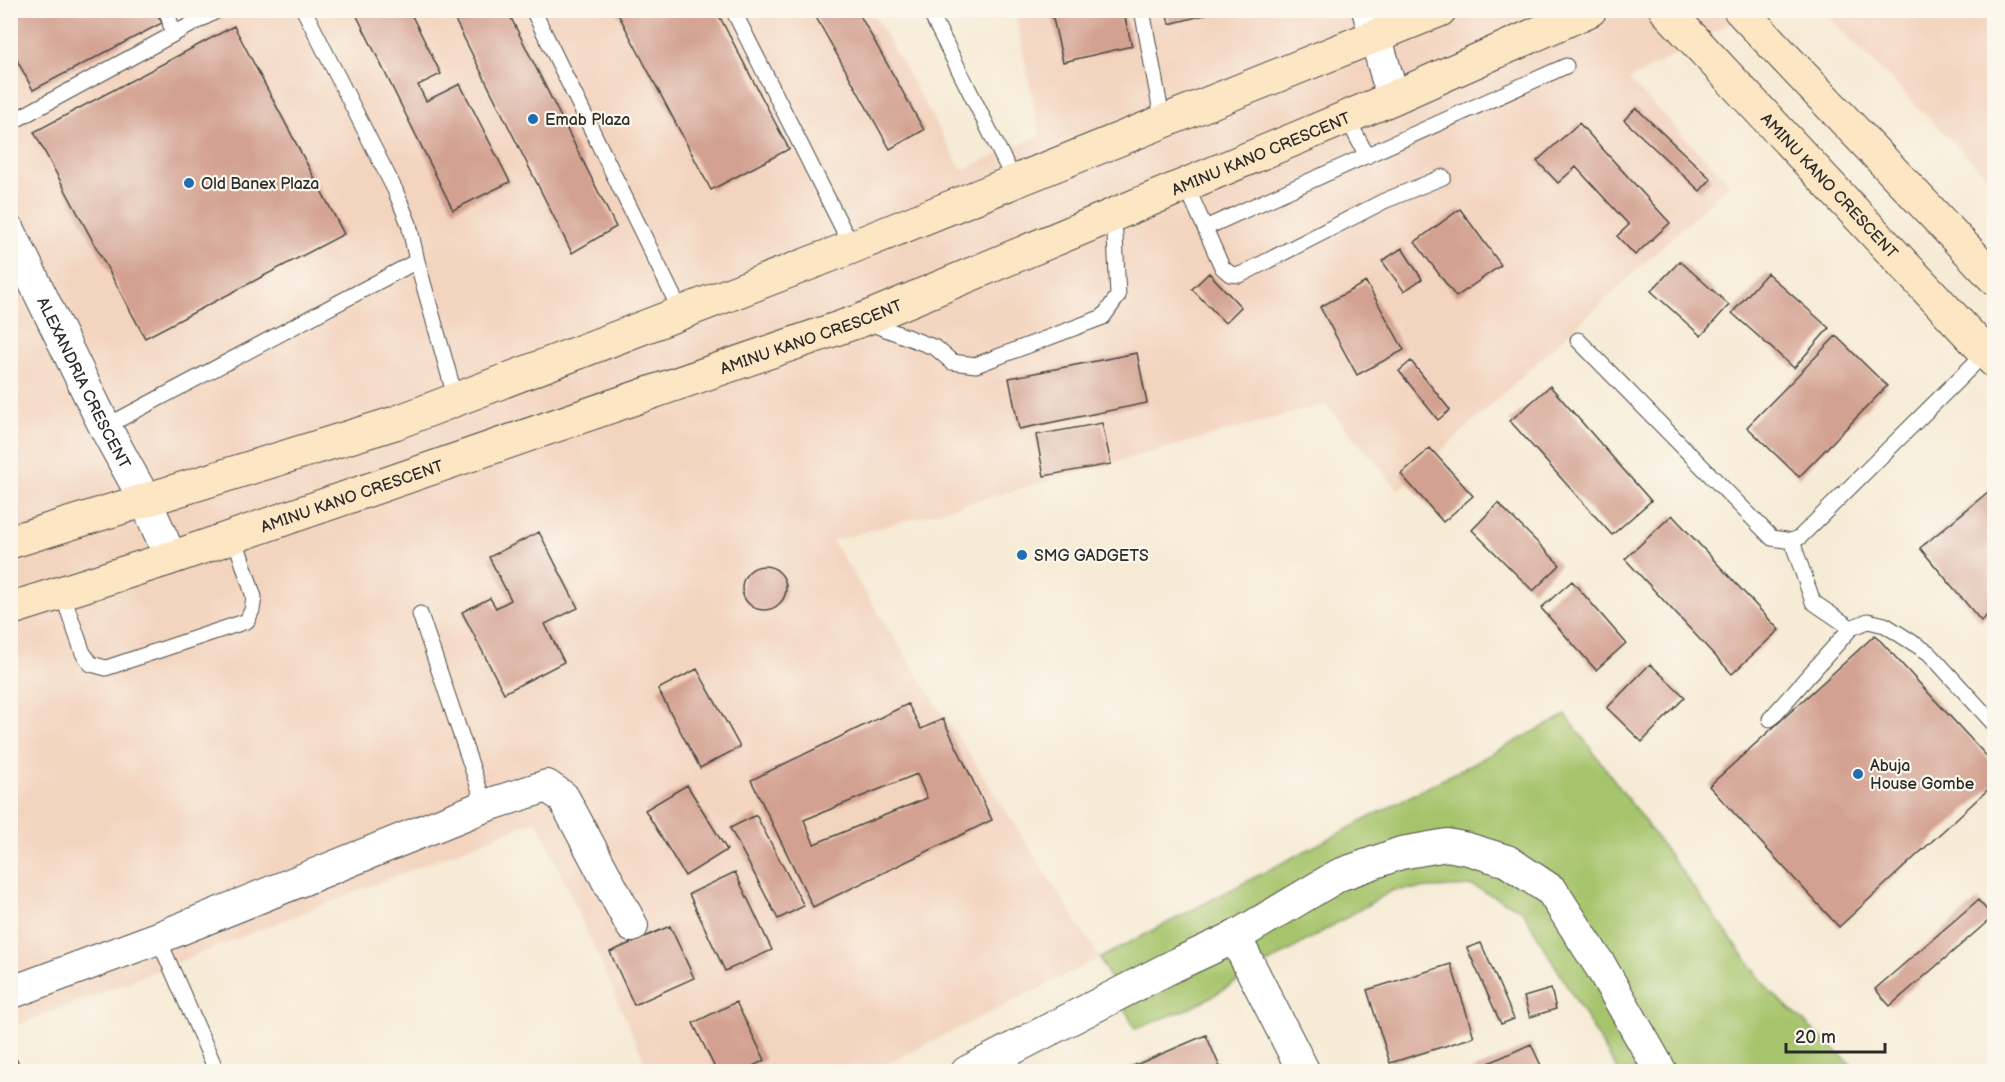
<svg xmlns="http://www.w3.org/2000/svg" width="2005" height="1082" viewBox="0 0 2005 1082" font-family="'Balsamiq Sans',sans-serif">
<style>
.built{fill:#f3d4bf}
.green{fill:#a6c46c;stroke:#68784c;stroke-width:1.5}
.building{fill:#d3a191;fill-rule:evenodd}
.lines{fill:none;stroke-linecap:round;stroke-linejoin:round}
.lane-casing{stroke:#494844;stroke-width:17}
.street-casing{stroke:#494844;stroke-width:34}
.secondary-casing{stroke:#494844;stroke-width:35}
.lane{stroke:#fff;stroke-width:15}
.street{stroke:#fff;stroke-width:32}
.secondary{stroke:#fce6c4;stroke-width:33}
.poi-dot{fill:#1f6fb2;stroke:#fbf7ec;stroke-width:2}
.labels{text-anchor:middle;stroke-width:4.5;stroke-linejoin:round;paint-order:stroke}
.poi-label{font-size:16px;fill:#2b2b2b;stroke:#fbf7ec;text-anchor:start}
.street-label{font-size:16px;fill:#2b2b2b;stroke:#fbf7ec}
</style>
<rect width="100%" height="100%" fill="#fbf7ec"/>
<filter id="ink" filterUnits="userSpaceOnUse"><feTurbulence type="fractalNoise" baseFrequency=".0167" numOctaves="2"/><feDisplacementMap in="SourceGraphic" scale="12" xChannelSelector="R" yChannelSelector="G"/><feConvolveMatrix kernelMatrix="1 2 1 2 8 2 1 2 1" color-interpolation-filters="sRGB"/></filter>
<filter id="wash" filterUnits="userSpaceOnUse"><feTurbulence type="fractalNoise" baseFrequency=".008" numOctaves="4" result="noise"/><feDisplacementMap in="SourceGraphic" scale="24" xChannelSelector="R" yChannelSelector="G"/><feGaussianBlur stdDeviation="1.35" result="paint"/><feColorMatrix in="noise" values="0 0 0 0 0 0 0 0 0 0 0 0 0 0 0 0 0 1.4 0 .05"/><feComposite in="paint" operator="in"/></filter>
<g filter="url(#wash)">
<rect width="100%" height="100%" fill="#f6ebd5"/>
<path class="built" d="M11 11H872L962 170 1040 136 1015 11H1752L1629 80 1730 184 1399 490 1325 404 832 541 1100 958 872 1071H649L537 820 11 1028Z
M1823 11H1994V184Z"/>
<path class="green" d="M1566 715 1769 990 1858 1071H1618L1522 910 1473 886 1393 890 1195 1006 1135 1029 1100 958Z"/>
<g id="blocks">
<path class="building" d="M10 10H155L162 23 33 90 10 47Z
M354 10H409L441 74 418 85 426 101 460 84 510 182 453 210Z
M450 10H507L616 227 572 253Z
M616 10H716L789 149 711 190Z
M812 10H857L924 130 890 149Z
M1051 10H1123L1132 46 1063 62Z
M1166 10H1204L1205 15 1169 24Z
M234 26 344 234 145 338 34 132Z
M1636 108 1711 179 1700 191 1624 120Z
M1579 123 1670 223 1635 255 1617 236 1629 225 1576 167 1558 183 1537 161Z
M1460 209 1501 265 1456 297 1415 242Z
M1402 248 1422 279 1404 291 1382 261Z
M1680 261 1729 305 1701 336 1651 291Z
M1209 273 1241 307 1225 323 1192 289Z
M1767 273 1829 328 1794 368 1732 313Z
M1366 282 1404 350 1357 375 1320 307Z
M1836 336 1887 386 1799 477 1747 427Z
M1137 353 1147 403 1019 429 1009 378Z
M1411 361 1450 410 1438 420 1399 371Z
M1550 386 1651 501 1612 535 1510 421Z
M1102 423 1111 464 1044 476 1036 435Z
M1430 448 1473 496 1443 522 1401 474Z
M1994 487V609L1981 621 1920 548Z
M1498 503 1560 565 1533 591 1472 530Z
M1672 515 1779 630 1732 674 1625 559Z
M539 532 578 608 545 624 564 662 504 693 462 612 490 598 496 608 511 600 489 557Z
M742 588a22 22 0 1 1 44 0a22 22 0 1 1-44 0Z
M1572 581 1626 643 1596 670 1541 608Z
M1875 635 1994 764V784L1839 927 1709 786Z
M1650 664 1685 697 1642 742 1607 708Z
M697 669 740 747 700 768 658 689Z
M908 704 921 729 943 719 992 820 813 907 751 780ZM917 774 927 798 814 844 804 820Z
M687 785 727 850 685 876 645 810Z
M756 815 804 906 778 919 730 828Z
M735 872 772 950 725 971 689 894Z
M1978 900 1993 917 1890 1006 1875 989Z
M670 926 694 978 634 1005 610 952Z
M1481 943 1514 1019 1501 1024 1467 948Z
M1451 964 1474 1037 1390 1063 1367 990Z
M1551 989 1556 1009 1530 1017 1524 997Z
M736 1002 765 1060 741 1072H717L693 1023Z
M1206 1035 1222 1072H1119Z
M1531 1044 1544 1072H1469Z
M17 1060 22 1072H10V1063Z"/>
</g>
</g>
<g filter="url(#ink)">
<use href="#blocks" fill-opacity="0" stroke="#494844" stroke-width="1.5"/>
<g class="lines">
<g class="lane-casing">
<path id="lane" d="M167 10 173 34
M533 10 682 314
M733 10 852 247
M929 10 1015 182
M1142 10 1163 123
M1347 118 1367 156
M10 123 218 10
M1186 185 1222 267 1230 274 1240 275 1384 201 1443 177
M1205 228 1566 66
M417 261 456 400
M867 322 936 348 952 362 976 365 1103 317 1118 296 1114 216
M1578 340 1772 538 1792 541 1800 537 1986 352
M105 427 417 261 409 224 395 190 304 10
M1792 541 1813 602 1851 628
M62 593 83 653 91 664 106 668 247 621 252 610 254 597 234 536
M420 614 485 806
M1770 719 1851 628 1868 621 1885 625 1929 653 1994 724
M158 938 217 1072"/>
</g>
<g class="street-casing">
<g id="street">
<path d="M1368 10 1393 98"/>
<path id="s1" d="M10 232 105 427 145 500 171 558"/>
<path d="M1235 937 1304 1072"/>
<path d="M10 993 158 938 485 806 547 786 563 797 632 926"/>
<path d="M967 1072 1173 966 1235 937 1339 875 1401 853 1447 845 1468 849 1507 861 1552 891 1601 967 1661 1072"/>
</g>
</g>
<g class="secondary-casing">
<g id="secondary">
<path id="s2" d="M1666 10 1994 361"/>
<path d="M1740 10 1994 278"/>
<path d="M10 542 395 423 852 247 1440 10"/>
<path id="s3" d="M10 609 171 558 862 320 1393 98 1590 10"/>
</g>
</g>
<use href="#lane" class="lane"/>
<use href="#street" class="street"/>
<use href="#secondary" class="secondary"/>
</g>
</g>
<g class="poi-dot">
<circle cx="533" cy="119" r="6"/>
<circle cx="189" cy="183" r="6"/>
<circle cx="1022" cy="555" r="6"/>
<circle cx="1858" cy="774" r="6"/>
</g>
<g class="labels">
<g class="poi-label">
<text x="545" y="125">Emab Plaza</text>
<text x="201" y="189">Old Banex Plaza</text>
<text x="1034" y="561">SMG GADGETS</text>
<text x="1870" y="771">Abuja<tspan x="1870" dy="18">House Gombe</tspan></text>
</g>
<g class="street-label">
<text dy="6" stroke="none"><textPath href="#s3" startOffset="1332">AMINU KANO CRESCENT</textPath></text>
<text dy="6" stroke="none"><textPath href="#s2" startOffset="240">AMINU KANO CRESCENT</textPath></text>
<text dy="6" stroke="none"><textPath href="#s3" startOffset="846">AMINU KANO CRESCENT</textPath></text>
<text dy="6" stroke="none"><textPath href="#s1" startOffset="168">ALEXANDRIA CRESCENT</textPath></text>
<text dy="6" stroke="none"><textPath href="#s3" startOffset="360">AMINU KANO CRESCENT</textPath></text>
</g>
</g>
<rect width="2005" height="1082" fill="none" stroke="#fbf7ec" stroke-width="36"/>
<path d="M1786 1043v9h99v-9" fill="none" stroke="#2b2b2b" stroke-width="3"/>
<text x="1795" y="1043" font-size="18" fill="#2b2b2b" stroke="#fbf7ec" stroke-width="4.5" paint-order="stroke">20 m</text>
</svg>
